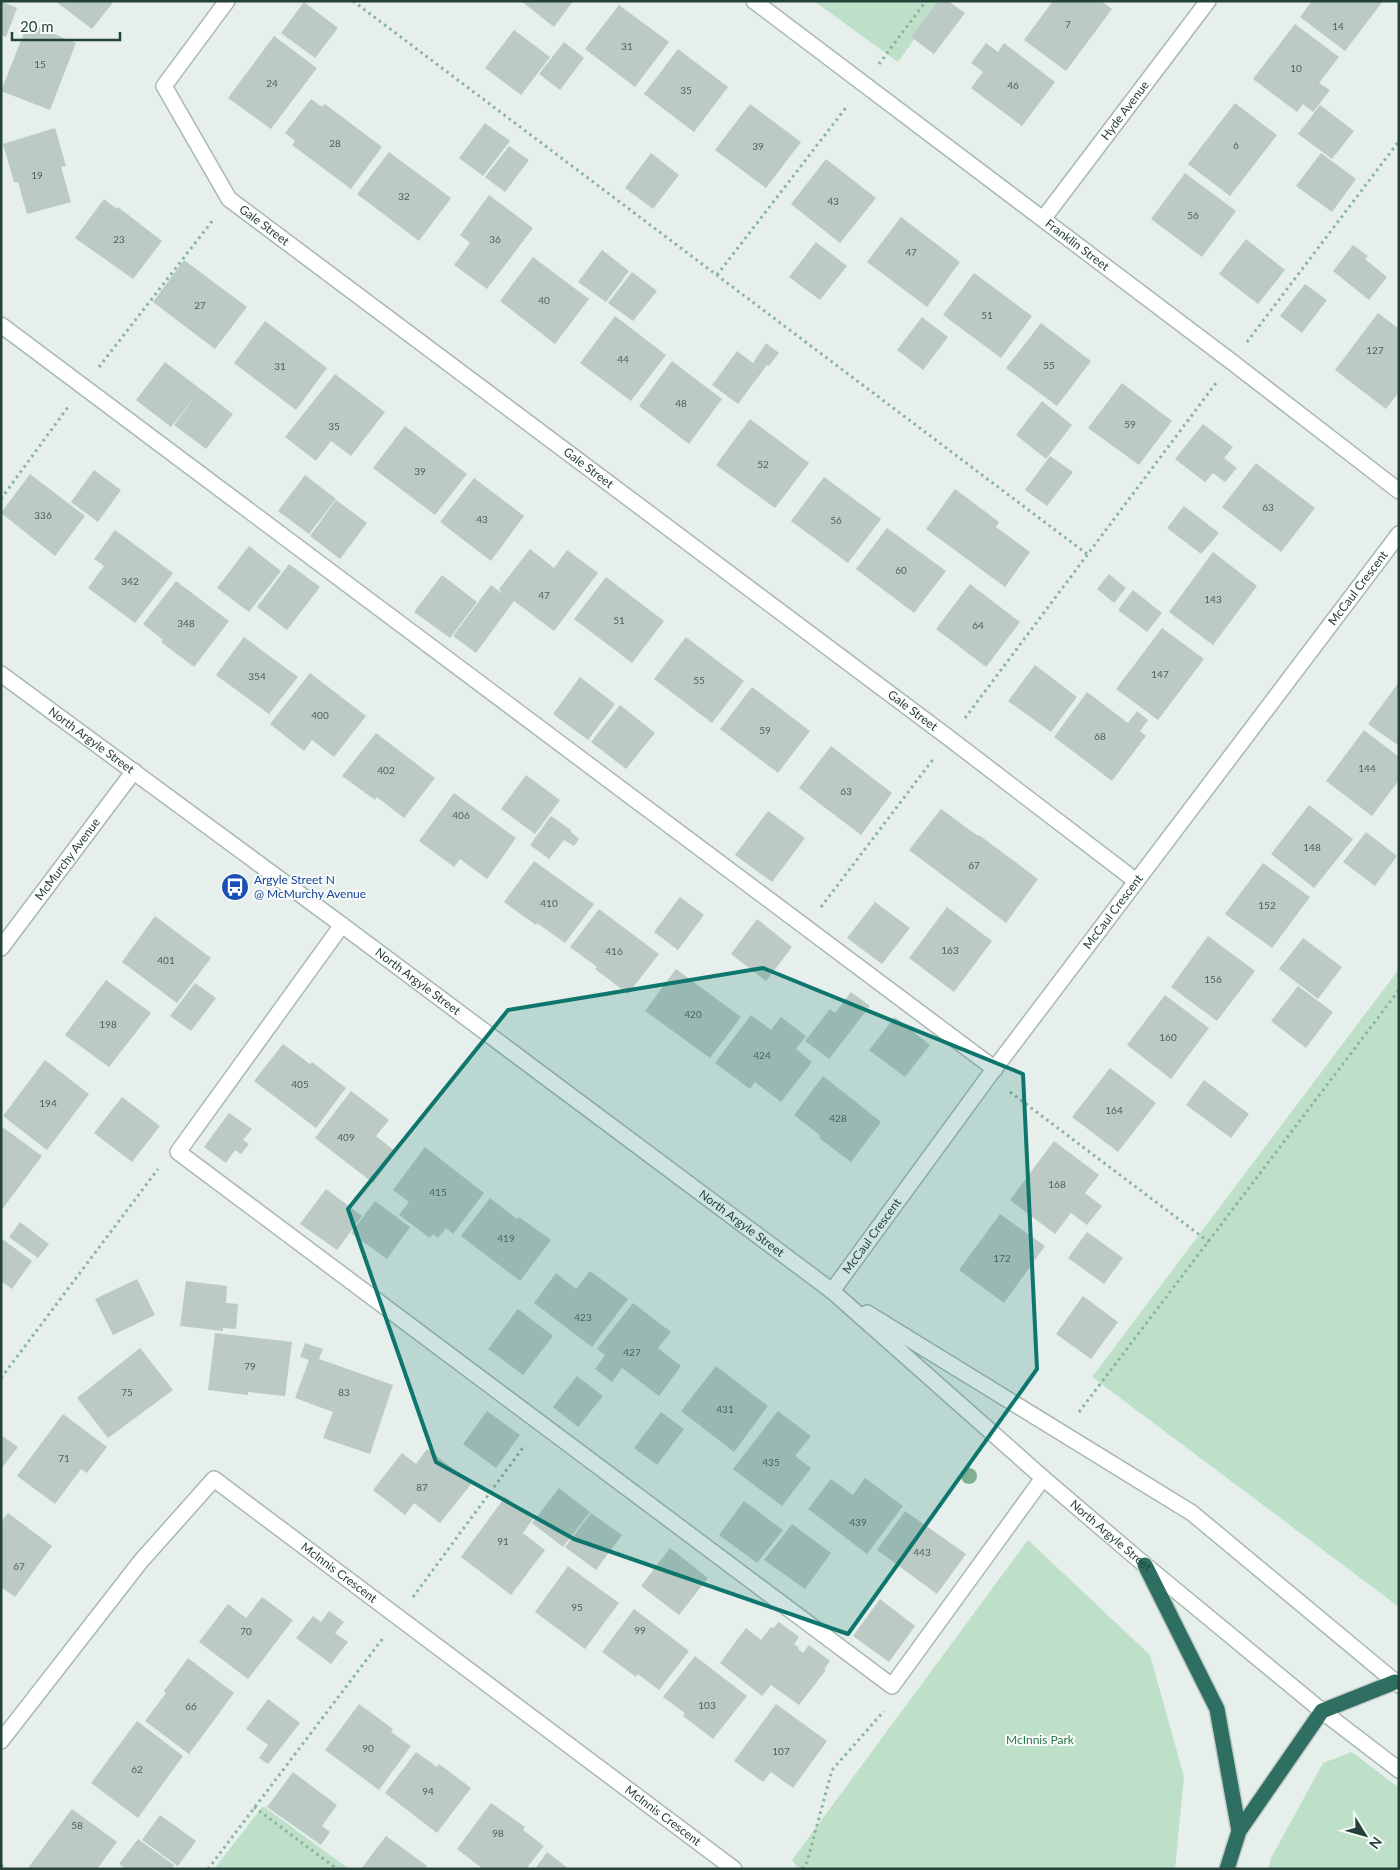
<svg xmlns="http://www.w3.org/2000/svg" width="1400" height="1870" viewBox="0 0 1400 1870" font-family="Lato,sans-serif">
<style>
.green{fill:#bfe0c8}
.building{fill:#bbcac4}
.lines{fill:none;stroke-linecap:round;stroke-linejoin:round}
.minor-casing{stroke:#a8b8b2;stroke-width:18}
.highway-casing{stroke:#c2cac8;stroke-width:18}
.path{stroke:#86b3a5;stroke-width:3;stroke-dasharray:2.5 4;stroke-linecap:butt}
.minor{stroke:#fff;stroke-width:15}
.highway{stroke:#2f6f62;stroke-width:15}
.tree{fill:#80af93}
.marked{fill:#0f766e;fill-opacity:0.2;stroke:#0f766e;stroke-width:4;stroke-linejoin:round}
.labels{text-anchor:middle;stroke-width:4;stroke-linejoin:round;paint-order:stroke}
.number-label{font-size:10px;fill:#4a645c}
.street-label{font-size:12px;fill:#24423a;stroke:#f7fbf9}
.transit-label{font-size:12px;fill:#164399;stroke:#f7fbf9;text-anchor:start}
.park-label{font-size:12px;fill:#2d7a4b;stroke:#f7fbf9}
</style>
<rect width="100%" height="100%" fill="#e6efeb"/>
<path class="green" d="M814 1H942L898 62Z
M1399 969V1607L1092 1377Z
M1028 1540 1150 1655 1184 1777 1175 1869H799L792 1860Z
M1352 1752 1399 1788V1869H1268L1271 1858 1323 1763Z
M263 1806 349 1869H214Z"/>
<path class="building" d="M1 1 17 8 6 37 1 35Z
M55 1H114L92 29Z
M521 1H573L554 27Z
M938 1H948L965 13 934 54 911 37Z
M1053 1H1101L1112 9 1066 71 1024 40Z
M1312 1H1383L1345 51 1300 17Z
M304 2 338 28 315 58 281 33Z
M619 5 669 42 635 87 585 49Z
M28 23 76 43 50 110 1 91Z
M1295 24 1339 57 1319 83 1330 90 1313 112 1303 104 1297 112 1253 79Z
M514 30 550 57 521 95 485 68Z
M274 36 317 68 271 129 228 98Z
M564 42 584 58 560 90 539 74Z
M986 43 998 52 1004 43 1055 82 1022 126 971 88 983 72 971 63Z
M678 49 728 87 694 132 644 94Z
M311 99 322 107 325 104 382 147 351 189 292 145 295 141 285 133Z
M1235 103 1277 135 1230 196 1188 164Z
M750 104 801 142 766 188 715 150Z
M1320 105 1354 131 1332 159 1298 134Z
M485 123 510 141 483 176 459 158Z
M55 128 66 166 61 167 71 202 27 214 18 182H14L3 144Z
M509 146 529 160 505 192 485 177Z
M389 152 451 198 419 241 357 194Z
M651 153 679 175 653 209 625 188Z
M1321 153 1356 179 1332 212 1296 186Z
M826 159 876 198 840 243 791 204Z
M1185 173 1236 211 1202 257 1151 219Z
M489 195 533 228 487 289 454 265 470 243 460 235Z
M104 199 117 209 118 207 162 241 133 279 75 238Z
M901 217 960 262 927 307 867 262Z
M1246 239 1285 270 1258 304 1219 274Z
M816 242 847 266 820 300 789 277Z
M1353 245 1368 256 1365 259 1387 277 1369 300 1333 271Z
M602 250 629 271 606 302 578 282Z
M533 257 589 299 555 344 500 301Z
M184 260 247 307 215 349 153 302Z
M632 272 657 291 633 321 608 303Z
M974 273 1032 316 1001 358 943 315Z
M1305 284 1327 300 1302 333 1280 316Z
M1378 313 1399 329V392L1386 409 1335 370Z
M615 316 666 355 631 401 580 363Z
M922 317 948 337 923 370 897 350Z
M265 321 327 368 296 410 234 363Z
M1041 323 1091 361 1057 406 1006 368Z
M766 343 779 353 769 366 767 365 738 404 712 385 737 351 753 363Z
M672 361 722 399 689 444 639 406Z
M165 362 233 414 206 449 174 425 197 394 171 427 136 400Z
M335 374 385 412 351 456 331 441 316 461 285 437Z
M1122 383 1172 421 1139 465 1088 428Z
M1042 401 1072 425 1046 459 1016 435Z
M750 419 809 463 775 508 716 465Z
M1203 424 1233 447 1224 458 1237 468 1225 482 1213 473 1205 482 1175 459Z
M405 426 467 474 435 515 373 468Z
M1050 456 1073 472 1047 506 1025 490Z
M1256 463 1315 508 1281 552 1222 507Z
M94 470 121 490 98 522 71 502Z
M30 474 85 516 55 556 1 513Z
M305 475 336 499 309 534 278 511Z
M824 477 881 519 848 563 791 521Z
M474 478 524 516 491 561 440 522Z
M955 489 999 522 996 527 1030 552 1005 587 926 529Z
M336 500 367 523 340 559 310 536Z
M1184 506 1219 533 1201 554 1167 528Z
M887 528 946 571 914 613 856 569Z
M115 530 173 573 135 623 88 588 104 566 94 559Z
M249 546 281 571 249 612 217 588Z
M530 549 554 568 567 550 598 573 554 631 514 601 476 653 453 636 491 585 503 594 499 589Z
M1213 552 1257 586 1213 645 1169 612Z
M289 564 320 587 287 630 257 607Z
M1109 574 1126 588 1114 603 1097 589Z
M442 575 477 602 450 638 414 612Z
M606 577 664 621 632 663 574 619Z
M176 581 229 621 194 667 161 642 163 640 143 624Z
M970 584 1020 622 986 667 936 629Z
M1133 590 1162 613 1147 632 1118 610Z
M1162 628 1204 659 1158 720 1116 689Z
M244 637 298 677 269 714 216 675Z
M686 637 744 681 712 723 654 679Z
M1035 665 1077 697 1051 732 1008 701Z
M310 673 366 716 334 757 312 740 304 751 270 724Z
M580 677 615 704 588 740 553 714Z
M1399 682V746L1368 724Z
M752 687 810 731 778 773 720 729Z
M1087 692 1128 723 1137 711 1148 720 1140 731 1146 736 1112 781 1054 737Z
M620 705 655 733 626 769 591 742Z
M1364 730 1399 757V780L1372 816 1326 781Z
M376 733 435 778 404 818 377 797 375 800 342 776Z
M831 746 892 793 861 835 799 788Z
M526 775 560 800 535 834 501 809Z
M454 793 516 838 487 879 460 859 454 867 419 841Z
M1309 805 1353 839 1314 888 1271 854Z
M941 809 978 836 979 835 1038 879 1006 923 909 850Z
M768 811 805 838 772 882 735 855Z
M551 816 571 830 570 831 579 839 574 846 564 840 549 859 530 845Z
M1366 832 1397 856 1375 886 1343 862Z
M534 861 594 904 565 943 537 923 536 925 504 902Z
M1263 863 1310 897 1272 948 1225 914Z
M680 897 704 915 678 950 654 932Z
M875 902 910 928 882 964 847 938Z
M947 907 992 941 954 992 909 958Z
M599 909 659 954 628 994 595 969 597 967 570 947Z
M155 916 211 958 177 1003 122 962Z
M757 919 792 947 766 981 731 954Z
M1208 936 1255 971 1217 1021 1171 987Z
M1303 938 1342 967 1318 999 1279 969Z
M676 969 741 1017 710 1058 645 1011Z
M106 980 151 1013 109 1067 65 1035Z
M195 983 216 998 191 1031 170 1016Z
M1298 986 1333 1012 1306 1048 1271 1021Z
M851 992 870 1006 829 1059 805 1041 830 1009 835 1013Z
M1165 995 1209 1028 1171 1079 1127 1045Z
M751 1015 771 1030 781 1017 806 1036 796 1049 812 1062 781 1102 755 1082 750 1089 715 1063Z
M895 1017 930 1045 905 1077 869 1050Z
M283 1044 310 1064 312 1062 346 1088 316 1128 254 1081Z
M45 1060 89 1094 47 1150 3 1116Z
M1110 1068 1156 1103 1118 1152 1072 1117Z
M823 1076 881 1122 851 1162 819 1138 821 1136 794 1115Z
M1204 1080 1249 1114 1231 1138 1186 1105Z
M351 1091 389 1120 376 1136 396 1152 373 1183 315 1138Z
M122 1097 160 1126 132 1162 94 1133Z
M229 1113 252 1129 243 1140 249 1144 241 1154 235 1150 226 1163 204 1147Z
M1 1126 42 1156 1 1211Z
M1054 1141 1099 1175 1085 1193 1102 1206 1087 1225 1071 1213 1055 1234 1010 1200Z
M425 1147 484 1193 453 1234 446 1228 438 1238 433 1234 430 1238 399 1215 409 1202 393 1190Z
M326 1189 362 1216 337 1250 300 1224Z
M490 1198 517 1219 519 1217 551 1240 520 1281 461 1236Z
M375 1201 410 1227 387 1259 351 1233Z
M1000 1214 1045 1246 1004 1303 959 1270Z
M20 1222 49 1244 38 1258 9 1237Z
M1087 1232 1123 1258 1104 1284 1068 1258Z
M1 1238 32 1261 12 1289 1 1281Z
M590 1271 628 1299 592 1347 534 1303 556 1273 576 1289Z
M137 1279 155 1315 113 1335 95 1299Z
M186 1281 227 1286 226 1303 238 1304 236 1329 223 1328V1331L180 1326Z
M1083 1296 1118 1322 1091 1359 1056 1334Z
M633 1303 671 1332 658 1348 681 1366 659 1396 622 1368 612 1382 595 1369 605 1355 597 1349Z
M518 1309 553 1336 523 1375 488 1349Z
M215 1333 292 1342 285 1396 248 1392V1395L208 1390Z
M305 1343 323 1349 319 1359 393 1385 370 1454 323 1438 333 1412 295 1398 309 1360 300 1357Z
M140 1348 173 1390 108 1438 77 1398Z
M716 1366 768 1406 734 1452 681 1411Z
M577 1376 603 1396 578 1427 553 1407Z
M487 1411 520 1435 496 1468 463 1444Z
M778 1411 811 1436 795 1456 811 1468 782 1506 733 1469Z
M661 1412 684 1429 657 1465 634 1448Z
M63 1414 107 1447 87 1473 81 1469 55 1504 17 1476Z
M1 1435 18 1447 1 1469Z
M427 1449 472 1483 440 1523 414 1503 405 1515 373 1490 402 1453 416 1464Z
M865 1478 903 1506 867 1554 808 1509 831 1479 853 1495Z
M559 1488 590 1512 563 1547 532 1523Z
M505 1497 533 1519 523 1533 545 1550 511 1595 461 1557Z
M744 1501 783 1530 757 1563 719 1535Z
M905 1511 966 1554 937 1594 877 1550Z
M8 1513 52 1546 15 1597 1 1587V1522Z
M591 1513 622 1535 596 1570 565 1547Z
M792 1524 831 1553 805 1589 764 1560Z
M670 1548 708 1578 679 1615 641 1586Z
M568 1566 619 1603 585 1649 535 1612Z
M262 1597 293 1620 248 1679 199 1642 228 1604 246 1618Z
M880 1599 915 1626 889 1662 853 1636Z
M634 1609 689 1651 659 1690 638 1674 636 1677 602 1652Z
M329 1611 344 1622 335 1633 348 1642 331 1664 296 1638 313 1616 321 1622Z
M779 1622 799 1637 794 1644 799 1648 798 1649 803 1653 809 1645 830 1661 824 1669 826 1670 799 1705 771 1685 762 1696 720 1663 746 1628 761 1640 771 1627 773 1628Z
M695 1656 747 1696 713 1739 683 1716 685 1713 663 1697Z
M188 1658 234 1693 189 1754 145 1721 166 1693 164 1691Z
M268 1699 300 1723 268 1764 259 1758 268 1745 246 1729Z
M359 1704 393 1729 391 1732 411 1746 379 1790 325 1750Z
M776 1704 827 1741 793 1788 771 1772 763 1782 734 1761Z
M137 1721 183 1756 138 1818 91 1783Z
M416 1752 437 1767 439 1764 471 1788 437 1833 385 1793Z
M293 1772 337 1805 322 1826 330 1832 321 1845 267 1807Z
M491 1803 525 1827 523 1830 544 1846 526 1869H483L457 1849Z
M72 1809 117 1842 97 1869H29L28 1868Z
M160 1815 196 1841 178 1866 142 1840Z
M386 1836 427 1866 425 1869H361Z
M138 1839 174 1865 171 1869H126L119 1864Z
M547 1852 569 1869H535Z"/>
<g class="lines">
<g class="minor-casing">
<g id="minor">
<path id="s1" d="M227 1 164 86 229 199 949 738 1136 881"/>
<path id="s2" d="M754 1 1232 362 1399 491"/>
<path id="s3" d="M1043 219 1208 1"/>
<path d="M1 325 995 1069"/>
<path id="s4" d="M1 674 342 925 832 1291 1043 1478 1145 1565 1322 1711 1399 1770"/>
<path d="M342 925 178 1152 892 1686 1043 1478"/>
<path id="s5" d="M1 948 134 771"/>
<path id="s6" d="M832 1291 989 1076 1399 534"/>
<path d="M867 1313 1192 1513 1399 1685"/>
<path id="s7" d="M1 1741 141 1561 214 1479 734 1869"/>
</g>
</g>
<g class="highway-casing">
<path id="highway" d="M1145 1565 1217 1709 1239 1831
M1227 1869 1239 1831 1322 1711 1395 1682"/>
</g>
<path class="path" d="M353 1 1087 554
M879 64 926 1
M717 275 848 105
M1247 342 1399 141
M99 367 213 220
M1 499 68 407
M965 718 1216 383
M821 907 934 758
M1010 1092 1209 1242
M1 1378 158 1169
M1079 1412 1399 990
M413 1597 525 1445
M254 1807 337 1869
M1 1865 6 1869
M208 1869 383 1638
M802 1869 807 1862 832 1770 884 1711"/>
<use href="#minor" class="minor"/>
<use href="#highway" class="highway"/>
</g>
<circle class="tree" cx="969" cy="1476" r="8"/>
<path class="marked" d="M763 968 1023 1074 1037 1369 848 1634 574 1539 436 1462 348 1209 508 1010Z"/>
<defs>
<g id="bus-disc" transform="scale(1.4375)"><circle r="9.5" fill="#1a4fb4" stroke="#f7fbf9"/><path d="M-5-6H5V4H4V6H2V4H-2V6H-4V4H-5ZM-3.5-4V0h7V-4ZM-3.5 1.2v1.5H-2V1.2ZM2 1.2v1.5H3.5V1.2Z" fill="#fff"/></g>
</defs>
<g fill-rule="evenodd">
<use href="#bus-disc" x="235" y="887"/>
</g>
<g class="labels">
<g class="number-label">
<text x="1068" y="28">7</text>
<text x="1338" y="30">14</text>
<text x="627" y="50">31</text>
<text x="40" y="68">15</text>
<text x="1296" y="72">10</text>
<text x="272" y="87">24</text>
<text x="1013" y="89">46</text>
<text x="686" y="94">35</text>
<text x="335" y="147">28</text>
<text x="1236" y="149">6</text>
<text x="758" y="150">39</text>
<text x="37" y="179">19</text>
<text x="404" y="200">32</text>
<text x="833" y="205">43</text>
<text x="1193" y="219">56</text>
<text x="119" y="243">23</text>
<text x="495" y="243">36</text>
<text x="911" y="256">47</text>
<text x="544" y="304">40</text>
<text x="200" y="309">27</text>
<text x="987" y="319">51</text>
<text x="1375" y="354">127</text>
<text x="623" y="363">44</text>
<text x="1049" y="369">55</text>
<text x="280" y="370">31</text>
<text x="681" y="407">48</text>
<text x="1130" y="428">59</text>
<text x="334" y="430">35</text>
<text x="763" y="468">52</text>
<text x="420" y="475">39</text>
<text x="1268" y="511">63</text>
<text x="43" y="519">336</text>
<text x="482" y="523">43</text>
<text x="836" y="524">56</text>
<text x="901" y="574">60</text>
<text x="130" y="585">342</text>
<text x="544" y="599">47</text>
<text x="1213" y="603">143</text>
<text x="619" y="624">51</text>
<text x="186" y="627">348</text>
<text x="978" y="629">64</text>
<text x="1160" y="678">147</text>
<text x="257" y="680">354</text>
<text x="699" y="684">55</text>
<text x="320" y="719">400</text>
<text x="765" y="734">59</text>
<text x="1100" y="740">68</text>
<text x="1367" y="772">144</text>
<text x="386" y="774">402</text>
<text x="846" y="795">63</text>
<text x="461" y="819">406</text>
<text x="1312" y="851">148</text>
<text x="974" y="869">67</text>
<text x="549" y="907">410</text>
<text x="1267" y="909">152</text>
<text x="950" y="954">163</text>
<text x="614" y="955">416</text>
<text x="166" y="964">401</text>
<text x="1213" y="983">156</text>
<text x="693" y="1018">420</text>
<text x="108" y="1028">198</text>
<text x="1168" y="1041">160</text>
<text x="762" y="1059">424</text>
<text x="300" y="1088">405</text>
<text x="48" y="1107">194</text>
<text x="1114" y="1114">164</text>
<text x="838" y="1122">428</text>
<text x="346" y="1141">409</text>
<text x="1057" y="1188">168</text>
<text x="438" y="1196">415</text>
<text x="506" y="1242">419</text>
<text x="1002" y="1262">172</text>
<text x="583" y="1321">423</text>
<text x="632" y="1356">427</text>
<text x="250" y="1370">79</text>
<text x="127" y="1396">75</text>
<text x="344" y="1396">83</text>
<text x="725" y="1413">431</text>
<text x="64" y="1462">71</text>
<text x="771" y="1466">435</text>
<text x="422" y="1491">87</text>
<text x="858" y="1526">439</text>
<text x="503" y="1545">91</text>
<text x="922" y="1556">443</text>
<text x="19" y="1570">67</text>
<text x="577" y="1611">95</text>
<text x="640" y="1634">99</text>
<text x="246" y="1635">70</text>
<text x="707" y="1709">103</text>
<text x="191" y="1710">66</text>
<text x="368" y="1752">90</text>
<text x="781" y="1755">107</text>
<text x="137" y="1773">62</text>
<text x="428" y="1795">94</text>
<text x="77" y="1829">58</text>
<text x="498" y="1837">98</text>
</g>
<g class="street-label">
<text dy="4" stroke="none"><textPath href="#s3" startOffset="136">Hyde Avenue</textPath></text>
<text dy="4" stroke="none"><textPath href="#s1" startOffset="280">Gale Street</textPath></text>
<text dy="4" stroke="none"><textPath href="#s2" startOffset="405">Franklin Street</textPath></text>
<text dy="4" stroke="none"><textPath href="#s1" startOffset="685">Gale Street</textPath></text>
<text dy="4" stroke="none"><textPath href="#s6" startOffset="878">McCaul Crescent</textPath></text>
<text dy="4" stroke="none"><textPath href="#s1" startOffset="1090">Gale Street</textPath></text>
<text dy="4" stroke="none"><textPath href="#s4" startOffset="112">North Argyle Street</textPath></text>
<text dy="4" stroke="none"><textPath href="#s5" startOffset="111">McMurchy Avenue</textPath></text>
<text dy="4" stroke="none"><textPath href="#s6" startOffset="472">McCaul Crescent</textPath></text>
<text dy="4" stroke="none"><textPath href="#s4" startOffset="518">North Argyle Street</textPath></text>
<text dy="4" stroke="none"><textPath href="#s4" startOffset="922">North Argyle Street</textPath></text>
<text dy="4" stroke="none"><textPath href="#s6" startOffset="68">McCaul Crescent</textPath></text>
<text dy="4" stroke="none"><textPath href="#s4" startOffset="1406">North Argyle Street</textPath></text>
<text dy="4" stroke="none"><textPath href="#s7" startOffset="494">McInnis Crescent</textPath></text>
<text dy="4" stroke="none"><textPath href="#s7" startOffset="899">McInnis Crescent</textPath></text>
</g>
<g class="transit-label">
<text x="254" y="884">Argyle Street N<tspan x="254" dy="14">@ McMurchy Avenue</tspan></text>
</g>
<g class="park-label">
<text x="1040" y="1744">McInnis Park</text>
</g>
</g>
<rect width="1400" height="1870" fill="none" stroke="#24423a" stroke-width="5"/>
<g transform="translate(1365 1835) rotate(127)" stroke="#f7fbf9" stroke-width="4" paint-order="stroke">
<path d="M0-4L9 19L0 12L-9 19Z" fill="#24423a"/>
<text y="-8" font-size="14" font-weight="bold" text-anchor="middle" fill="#24423a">N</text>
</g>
<path d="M12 32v8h108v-8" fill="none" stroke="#24423a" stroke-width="2.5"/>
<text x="20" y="32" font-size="15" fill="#24423a" stroke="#f7fbf9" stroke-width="4" paint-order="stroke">20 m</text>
</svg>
